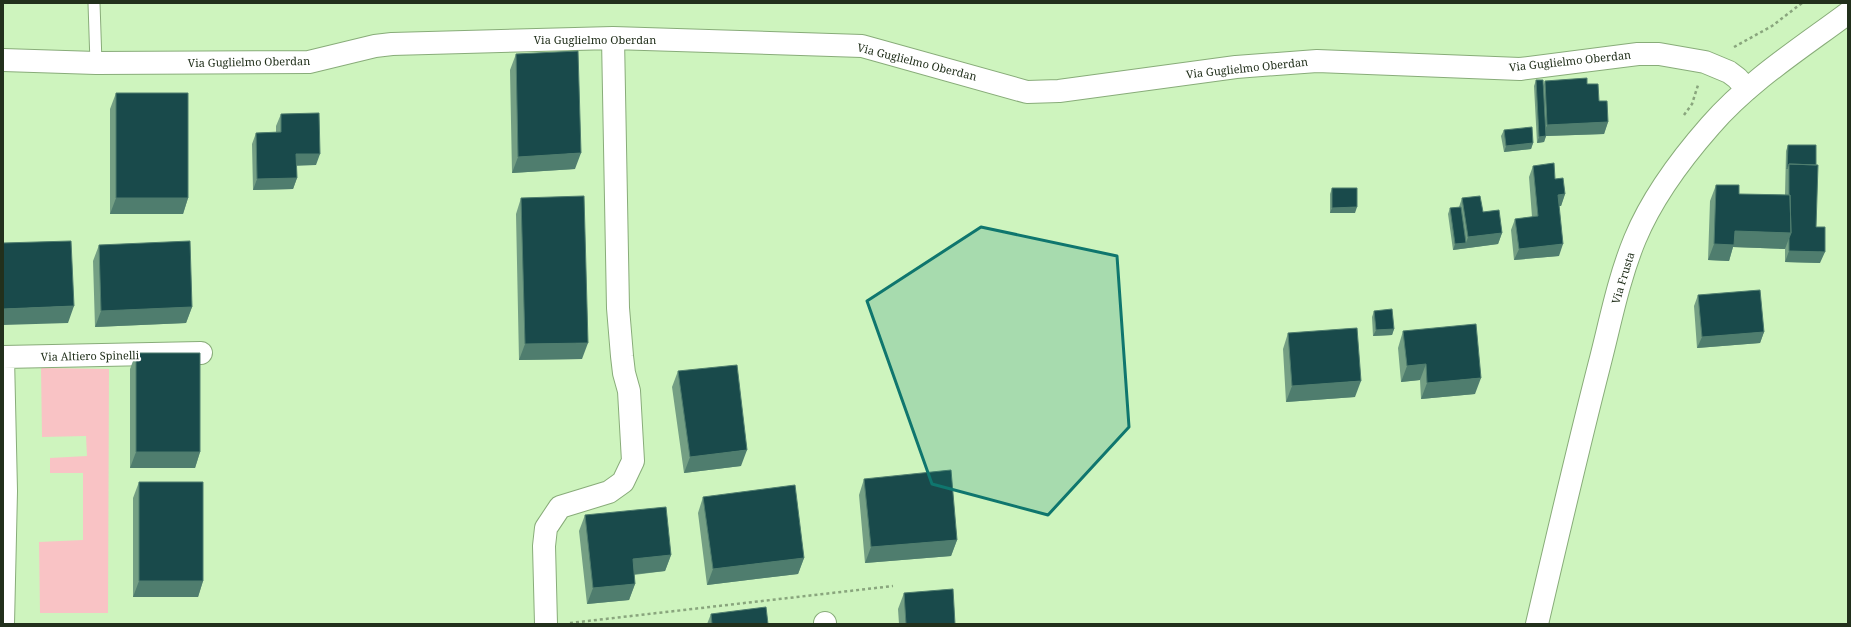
<svg xmlns="http://www.w3.org/2000/svg" width="1851" height="627" viewBox="0 0 1851 627" font-family="'Noto Serif',serif">
<style>
.green{fill:#f9c3c5}
.lines{fill:none;stroke-linecap:round;stroke-linejoin:round}
.service-casing{stroke:#88ac79;stroke-width:13}
.minor-casing{stroke:#88ac79;stroke-width:24}
.tertiary-casing{stroke:#88ac79;stroke-width:24}
.path{stroke:#89a57d;stroke-width:2.5;stroke-dasharray:3 3;stroke-linecap:butt}
.service{stroke:#fff;stroke-width:11}
.minor{stroke:#fff;stroke-width:22}
.tertiary{stroke:#fff;stroke-width:22}
.wall{fill:#749f84}
.shaded-wall{fill:#4f7d6e}
.building{fill:#194a4b;stroke:#4f7d6e}
.marked{fill:#0f766e;fill-opacity:0.2;stroke:#0f766e;stroke-width:3;stroke-linejoin:round}
.labels{text-anchor:middle;stroke-width:4;stroke-linejoin:round;paint-order:stroke}
.street-label{font-size:11px;fill:#22301c;stroke:#fff}
</style>
<rect width="100%" height="100%" fill="#cef4be"/>
<path class="green" d="M41 368 109 369 108 613H40L39 542 83 540V473H50V458L87 456 86 436 42 437Z"/>
<g class="lines">
<g class="service-casing">
<path id="service" d="M94 3 96 63"/>
</g>
<g class="minor-casing">
<path id="minor" d="M3 60 96 63 309 62 375 46 392 44 613 38 862 46 1027 92 1059 91 1236 67 1317 61 1520 69 1638 54H1659L1705 62 1729 72 1737 78 1747 89
M3 357 201 353
M3 624 6 491 3 357
M546 624 544 546 546 528 560 507 609 492 623 482 633 461 629 391 624 373 622 356 618 308 613 38
M825 624V623"/>
</g>
<g class="tertiary-casing">
<path id="tertiary" d="M1537 624C1557 538 1577 452 1599 366 1610 324 1618 280 1635 239 1652 198 1681 159 1710 126 1749 81 1801 48 1848 13"/>
</g>
<path class="path" d="M1734 47 1772 26 1802 3
M1684 115 1692 104 1698 85
M570 623 893 586"/>
<use href="#service" class="service"/>
<use href="#minor" class="minor"/>
<use href="#tertiary" class="tertiary"/>
</g>
<path class="wall" d="M516 54 575 169 512 173 510 70Z
M1536 80 1543 87 1545 81 1587 84 1599 101 1608 122 1604 134 1546 136 1544 142 1537 143 1534 86Z
M116 93 188 198 183 214H110V109Z
M281 114 316 165H297V178L293 189 253 190 252 144 256 133 276 132V126Z
M1504 130 1533 143 1531 149 1504 152 1501 136Z
M1788 145 1816 165V227L1820 263 1785 262V249L1733 247 1729 261 1708 260 1710 201 1716 185 1739 194 1785 195 1786 151Z
M1533 166 1555 179 1565 194 1561 206H1559V256L1514 260 1511 230 1515 219 1532 217 1529 177Z
M1332 188 1355 213H1330V194Z
M521 198 582 359 519 360 516 214Z
M1462 198 1483 212 1502 233 1498 244 1453 250 1448 214 1450 208 1459 207Z
M99 245 192 307 186 323 95 327 93 261Z
M1698 295 1764 332 1760 343 1697 348 1694 306Z
M1374 311 1394 329 1392 335 1373 336 1372 317Z
M1403 331 1475 394 1421 399 1420 380 1401 382 1398 348Z
M1288 333 1355 397 1286 402 1283 349Z
M136 353 200 452 195 468H130V369Z
M678 371 741 466 684 473 672 387Z
M864 479 957 540 951 556 865 563 859 495Z
M139 482 203 581 198 597H133V498Z
M703 497 804 558 798 574 707 585 698 513Z
M585 515 671 555 665 571 634 575 635 584 629 600 587 604 579 531Z
M904 593 955 624H899L898 609Z
M711 614 768 624H707Z"/>
<path class="shaded-wall" d="M1608 122 1604 134 1546 136 1544 142 1537 143 1539 137 1543 136 1547 125Z
M1533 143 1531 149 1504 152 1506 146Z
M581 153 575 169 512 173 518 157Z
M296 154H320L316 165 292 166Z
M297 178 293 189 253 190 257 179Z
M1565 194 1561 206H1553L1558 195Z
M116 198H188L183 214H110Z
M1357 207 1355 213H1330L1332 208Z
M1735 231 1791 233 1785 249 1733 247 1729 261 1708 260 1714 244Z
M1502 233 1498 244 1453 250 1455 244 1466 243 1468 237Z
M1563 244 1559 256 1514 260 1519 249Z
M1789 251 1825 252 1820 263 1785 262Z
M74 306 68 323 3 325V309Z
M192 307 186 323 95 327 101 311Z
M1394 329 1392 335 1373 336 1376 330Z
M1764 332 1760 343 1697 348 1702 337Z
M588 343 582 359 519 360 525 344Z
M1426 364 1420 380 1401 382 1407 366Z
M1481 378 1475 394 1421 399 1427 383Z
M1361 381 1355 397 1286 402 1292 386Z
M747 450 741 466 684 473 690 457Z
M136 452H200L195 468H130Z
M957 540 951 556 865 563 871 547Z
M671 555 665 571 627 575 633 559Z
M804 558 798 574 707 585 713 569Z
M139 581H203L198 597H133Z
M635 584 629 600 587 604 593 588Z"/>
<path class="building" d="M578 51 581 153 518 157 516 54Z
M1587 78V84H1598L1599 101H1607L1608 122 1547 125 1545 81Z
M1536 80H1543L1546 136 1539 137Z
M116 93H188V198H116Z
M319 113 320 154H296L297 178 257 179 256 133 281 132V114Z
M1532 127 1533 143 1506 146 1504 130Z
M1788 145H1816V165L1789 164 1787 169Z
M1554 163 1555 179 1563 178 1565 194 1558 195 1563 244 1519 249 1515 219 1538 216 1533 166Z
M1789 164 1818 165 1816 227H1825V252L1789 251V238L1791 233 1790 195H1789Z
M1716 185H1739V194L1790 195 1791 233 1735 231 1734 245 1714 244Z
M1332 188H1357V207L1332 208Z
M584 196 588 343 525 344 521 198Z
M1480 196 1483 212 1499 210 1502 233 1468 237 1462 198Z
M1461 207 1466 243 1455 244 1450 208Z
M71 241 74 306 3 309V243Z
M190 241 192 307 101 311 99 245Z
M1760 290 1764 332 1702 337 1698 295Z
M1392 309 1394 329 1376 330 1374 311Z
M1476 324 1481 378 1427 383 1426 364 1407 366 1403 331Z
M1357 328 1361 381 1292 386 1288 333Z
M136 353H200V452H136Z
M737 365 747 450 690 457 678 371Z
M951 470 957 540 871 547 864 479Z
M139 482H203V581H139Z
M795 485 804 558 713 569 703 497Z
M666 507 671 555 633 559 635 584 593 588 585 515Z
M953 589 955 624H906L904 593Z
M766 607 768 624H712L711 614Z"/>
<path class="marked" d="M981 227 1117 256 1129 427 1048 515 932 484 867 301Z"/>
<g class="labels">
<g class="street-label">
<text x="595" y="44">Via Guglielmo Oberdan</text>
<text transform="translate(1570 61) rotate(-6)" y="4">Via Guglielmo Oberdan</text>
<text transform="translate(249 62) rotate(-1)" y="4">Via Guglielmo Oberdan</text>
<text transform="translate(917 62) rotate(14)" y="4">Via Guglielmo Oberdan</text>
<text transform="translate(1247 68) rotate(-6)" y="4">Via Guglielmo Oberdan</text>
<text transform="translate(1623 278) rotate(-73)" y="4">Via Frusta</text>
<text transform="translate(90 356) rotate(-1)" y="4">Via Altiero Spinelli</text>
</g>
</g>
<rect width="1851" height="627" fill="none" stroke="#22301c" stroke-width="8"/>
</svg>
